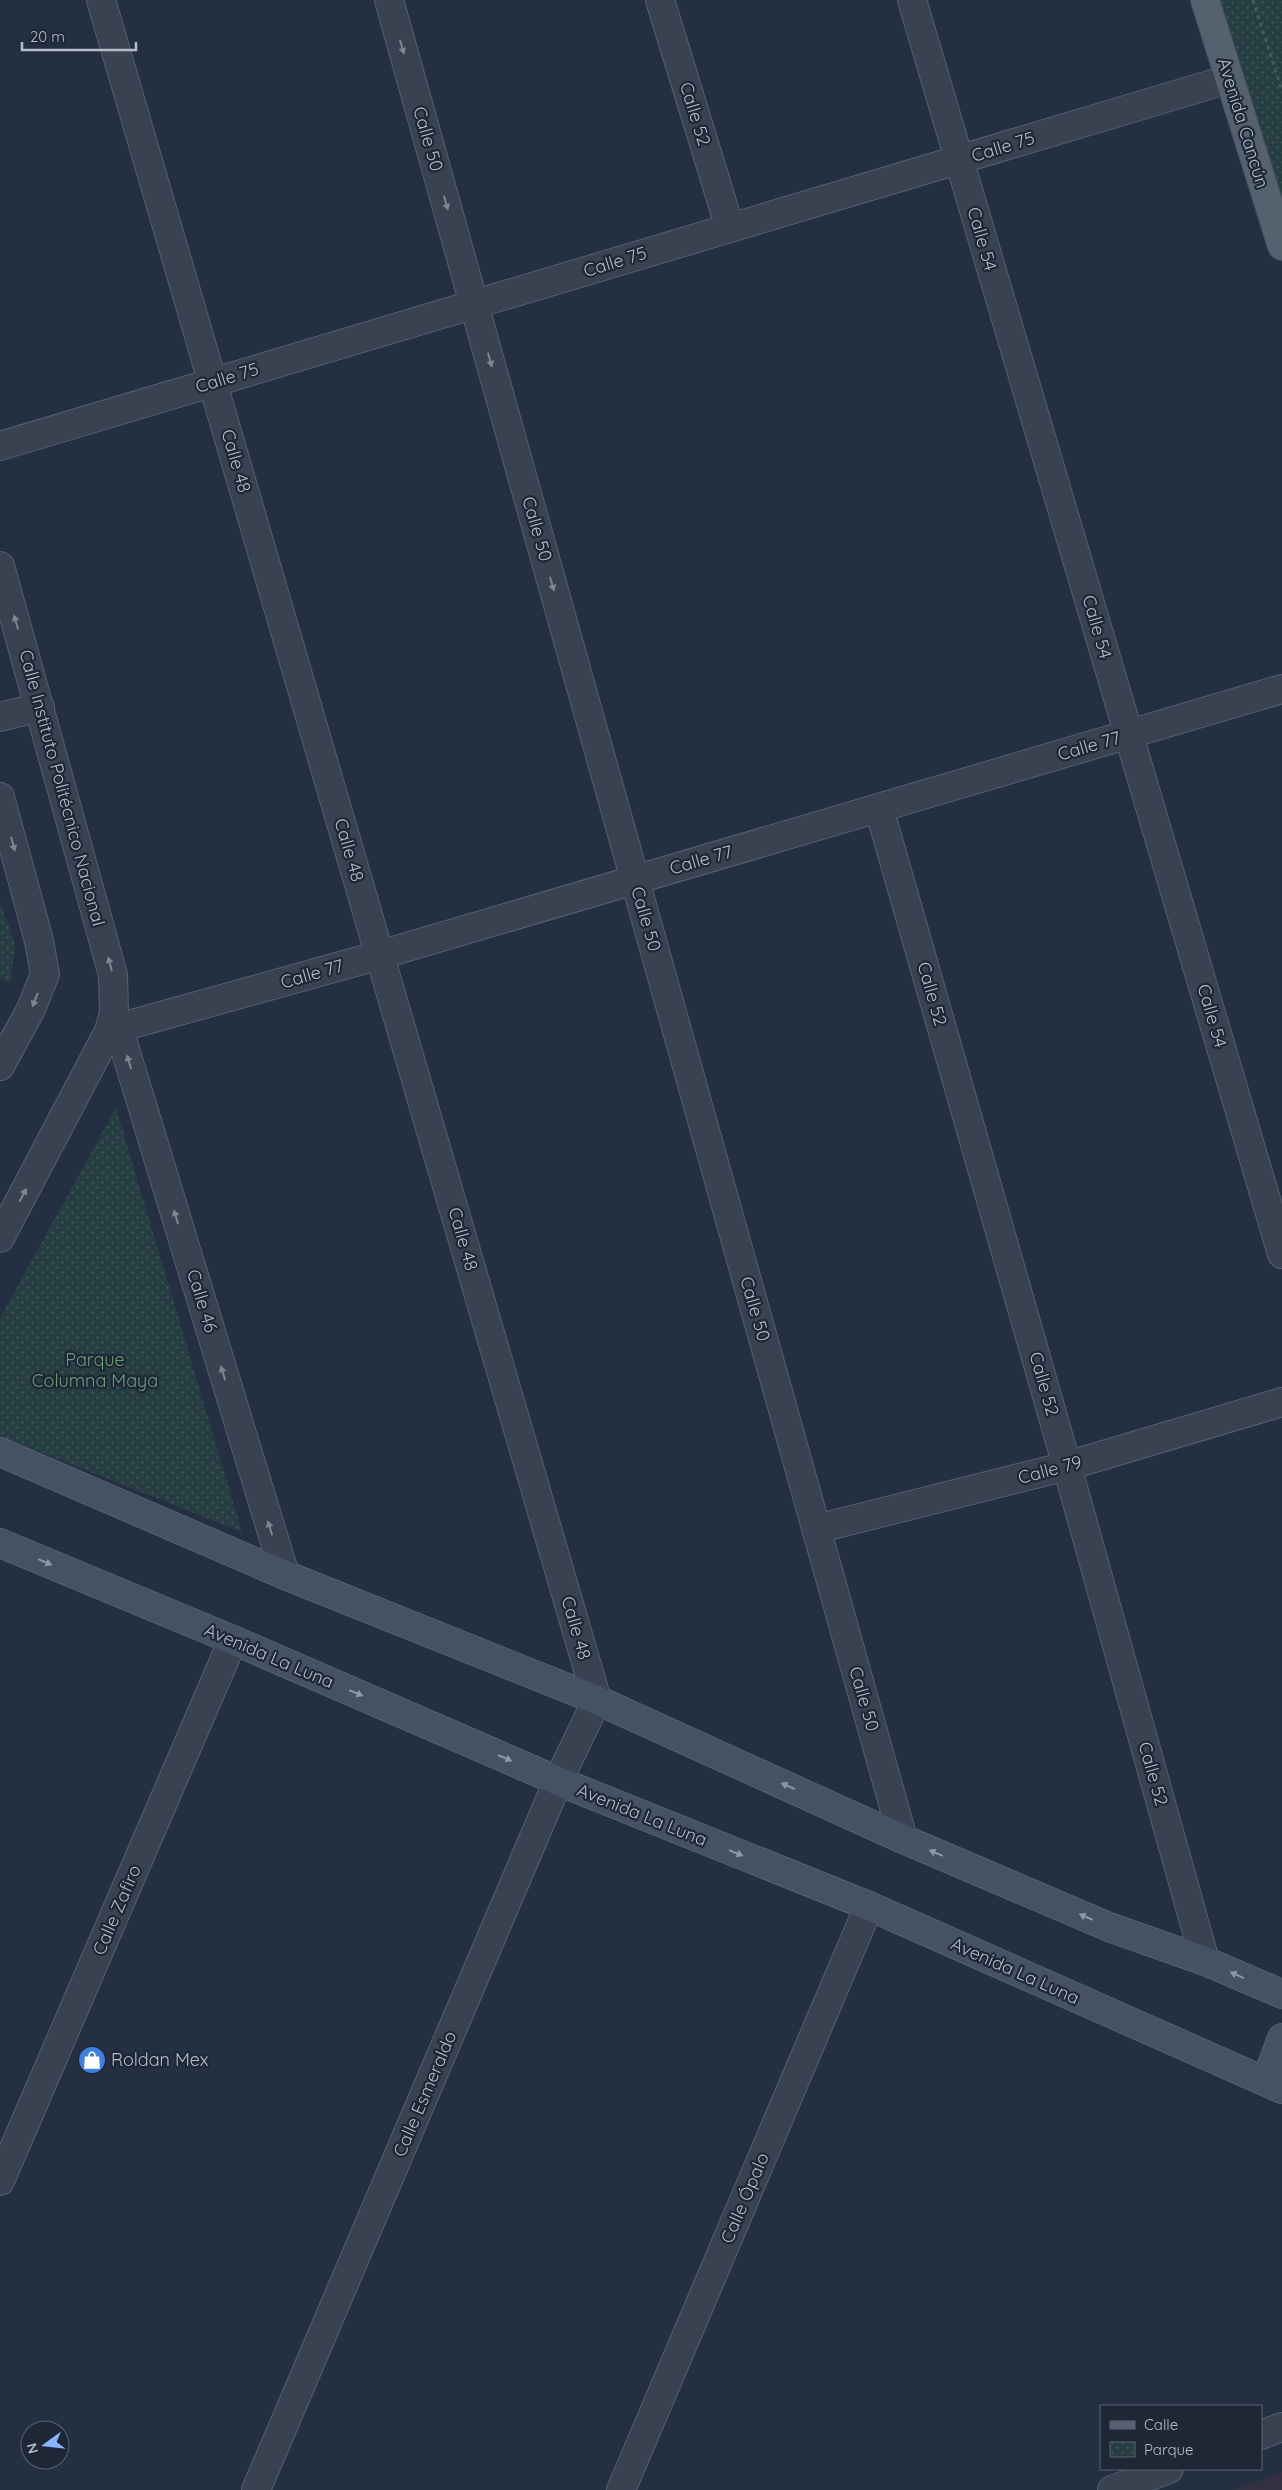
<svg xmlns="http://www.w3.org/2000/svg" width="1282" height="2490" viewBox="0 0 1282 2490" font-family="Quicksand,sans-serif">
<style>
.medical{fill:#333141}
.park{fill:url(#park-dots)}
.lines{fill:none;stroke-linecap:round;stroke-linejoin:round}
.minor-casing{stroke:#56606e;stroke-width:30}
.tertiary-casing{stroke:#56606e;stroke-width:30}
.secondary-casing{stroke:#56606e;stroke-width:30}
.primary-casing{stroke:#424b5a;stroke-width:30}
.path{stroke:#445b5e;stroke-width:3;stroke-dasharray:4 4;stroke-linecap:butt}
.minor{stroke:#384250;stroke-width:28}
.tertiary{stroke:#384250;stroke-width:28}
.secondary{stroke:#465164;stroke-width:28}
.primary{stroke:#566170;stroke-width:28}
.oneway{fill:#7d8694}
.oneway2{fill:#8e97a7}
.labels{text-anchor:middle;stroke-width:4.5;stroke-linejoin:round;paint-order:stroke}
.street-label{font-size:18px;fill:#b5bdcb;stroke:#1d2736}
.park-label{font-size:18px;fill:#6b9d76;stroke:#1d2736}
.poi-label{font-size:18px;fill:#b5bdcb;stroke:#1d2736;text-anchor:start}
</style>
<defs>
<pattern id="park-dots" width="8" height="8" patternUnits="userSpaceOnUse" patternTransform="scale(1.25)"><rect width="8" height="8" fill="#263e42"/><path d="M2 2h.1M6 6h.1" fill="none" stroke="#43585c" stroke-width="1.8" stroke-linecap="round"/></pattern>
</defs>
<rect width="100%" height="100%" fill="#243041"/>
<path class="medical" d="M1282 2472V2490H1233Z"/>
<path class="park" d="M1206 0H1282V245Z
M0 901 15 944 10 983 0 979Z
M116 1108 242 1532 0 1436V1318Z"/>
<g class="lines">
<g class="minor-casing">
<path id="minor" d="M101 0 597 1700 558 1781 256 2490
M389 0 903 1839
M660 0 730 228
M912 0 1282 1254
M0 446 1229 79
M0 717 40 707
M879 808 1067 1466 1205 1961
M114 1013 285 1575
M118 1028 380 955 1282 689
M816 1529 1067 1466 1282 1402
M0 2181 233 1640
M621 2490 869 1906"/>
</g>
<g class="tertiary-casing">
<path id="tertiary" d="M0 566 113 975 114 1013 109 1031 0 1238
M0 797 39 941 45 974 31 1009 0 1066
M1261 2435 1282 2427
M1112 2490 1169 2469"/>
</g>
<g class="secondary-casing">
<path id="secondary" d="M0 1452 285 1575 597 1700 903 1839 1109 1927 1205 1961 1282 1994
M0 1543 233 1640 558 1781 869 1906 1282 2089
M1266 2082 1282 2038"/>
</g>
<g class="primary-casing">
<path id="primary" d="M1205 0 1282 246"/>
</g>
<path class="path" d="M1253 0 1282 91"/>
<use href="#minor" class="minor"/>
<use href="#tertiary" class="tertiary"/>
<use href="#secondary" class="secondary"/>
<use href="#primary" class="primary"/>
</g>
<defs><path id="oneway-solid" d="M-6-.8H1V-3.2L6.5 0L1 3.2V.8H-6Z" transform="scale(1.25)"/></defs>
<g class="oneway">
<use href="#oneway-solid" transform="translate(402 47) rotate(74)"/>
<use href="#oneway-solid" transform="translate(446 203) rotate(74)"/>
<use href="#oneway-solid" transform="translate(490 360) rotate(74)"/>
<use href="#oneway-solid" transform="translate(552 584) rotate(74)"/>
<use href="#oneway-solid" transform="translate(16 622) rotate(-106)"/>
<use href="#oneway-solid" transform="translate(13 844) rotate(75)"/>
<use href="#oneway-solid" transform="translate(110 964) rotate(-105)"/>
<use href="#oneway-solid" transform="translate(35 1000) rotate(111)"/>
<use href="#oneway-solid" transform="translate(129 1062) rotate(-107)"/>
<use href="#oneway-solid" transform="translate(23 1195) rotate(-62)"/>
<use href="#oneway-solid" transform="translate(176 1217) rotate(-107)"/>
<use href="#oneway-solid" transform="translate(223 1373) rotate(-107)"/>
<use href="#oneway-solid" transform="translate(270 1528) rotate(-107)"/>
</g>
<g class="oneway2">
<use href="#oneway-solid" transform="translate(45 1562) rotate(23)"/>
<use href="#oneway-solid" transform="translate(356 1693) rotate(23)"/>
<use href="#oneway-solid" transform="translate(505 1758) rotate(23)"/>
<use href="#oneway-solid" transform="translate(788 1786) rotate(-156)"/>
<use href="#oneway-solid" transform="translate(736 1853) rotate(22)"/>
<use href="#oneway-solid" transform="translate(936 1853) rotate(-157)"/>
<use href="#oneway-solid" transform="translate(1086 1917) rotate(-157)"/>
<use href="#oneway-solid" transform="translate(1237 1975) rotate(-156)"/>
</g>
<defs>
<g id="shop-disc" transform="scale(1.4375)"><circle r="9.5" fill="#3f7fe0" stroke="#1d2736"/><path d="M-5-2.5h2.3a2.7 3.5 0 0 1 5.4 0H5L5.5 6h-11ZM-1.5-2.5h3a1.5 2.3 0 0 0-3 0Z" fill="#fff"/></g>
</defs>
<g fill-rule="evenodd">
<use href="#shop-disc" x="92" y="2060"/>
</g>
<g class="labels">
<g class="street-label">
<text transform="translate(695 114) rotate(73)" y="6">Calle 52</text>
<text transform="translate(1243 123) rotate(73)" y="6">Avenida Cancún</text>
<text transform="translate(428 139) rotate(74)" y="6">Calle 50</text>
<text transform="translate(1003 147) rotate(-17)" y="6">Calle 75</text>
<text transform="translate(982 239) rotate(74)" y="6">Calle 54</text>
<text transform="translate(615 262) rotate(-17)" y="6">Calle 75</text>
<text transform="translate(227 378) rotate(-17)" y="6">Calle 75</text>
<text transform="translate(236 461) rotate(74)" y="6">Calle 48</text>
<text transform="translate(537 529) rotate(74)" y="6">Calle 50</text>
<text transform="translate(1097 627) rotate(74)" y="6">Calle 54</text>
<text transform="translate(1089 746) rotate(-16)" y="6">Calle 77</text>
<text transform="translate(62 788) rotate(75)" y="6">Calle Instituto Politécnico Nacional</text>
<text transform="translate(349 850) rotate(74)" y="6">Calle 48</text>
<text transform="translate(701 860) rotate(-16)" y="6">Calle 77</text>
<text transform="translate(646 919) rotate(74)" y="6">Calle 50</text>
<text transform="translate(312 974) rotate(-16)" y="6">Calle 77</text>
<text transform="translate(932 994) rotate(74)" y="6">Calle 52</text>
<text transform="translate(1212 1016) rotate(74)" y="6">Calle 54</text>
<text transform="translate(463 1239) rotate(74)" y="6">Calle 48</text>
<text transform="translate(202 1301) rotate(73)" y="6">Calle 46</text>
<text transform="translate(755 1309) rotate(74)" y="6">Calle 50</text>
<text transform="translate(1044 1384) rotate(74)" y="6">Calle 52</text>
<text transform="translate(1050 1470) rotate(-15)" y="6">Calle 79</text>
<text transform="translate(576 1628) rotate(74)" y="6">Calle 48</text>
<text transform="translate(269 1656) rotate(23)" y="6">Avenida La Luna</text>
<text transform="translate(864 1699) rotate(74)" y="6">Calle 50</text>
<text transform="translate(1153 1774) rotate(74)" y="6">Calle 52</text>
<text transform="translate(642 1815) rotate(22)" y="6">Avenida La Luna</text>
<text transform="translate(117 1910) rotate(-67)" y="6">Calle Zafiro</text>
<text transform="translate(1015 1971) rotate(24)" y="6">Avenida La Luna</text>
<text transform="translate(425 2094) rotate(-67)" y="6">Calle Esmeraldo</text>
<text transform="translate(745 2198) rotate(-67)" y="6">Calle Ópalo</text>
</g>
<g class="park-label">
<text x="95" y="1366">Parque<tspan x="95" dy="21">Columna Maya</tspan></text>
</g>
<g class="poi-label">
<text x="111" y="2066">Roldan Mex</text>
</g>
</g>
<rect x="1100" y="2405" width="162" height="65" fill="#1d2736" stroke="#5a6372"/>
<rect x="1110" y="2421" width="25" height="8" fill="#566170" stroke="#5a6372"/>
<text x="1144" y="2430" font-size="15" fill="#b5bdcb">Calle</text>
<rect x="1110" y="2442" width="25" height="15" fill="url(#park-dots)" stroke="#5a6372"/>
<text x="1144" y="2455" font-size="15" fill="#b5bdcb">Parque</text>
<g transform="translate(45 2445) rotate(255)"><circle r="24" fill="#1d2736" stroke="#5a6372"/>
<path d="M0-4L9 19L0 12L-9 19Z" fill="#88b5fc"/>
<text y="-8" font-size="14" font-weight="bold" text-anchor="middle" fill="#b5bdcb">N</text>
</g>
<path d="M22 42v8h114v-8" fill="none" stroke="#b5bdcb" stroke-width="2.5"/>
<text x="30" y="42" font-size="15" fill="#b5bdcb" stroke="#1d2736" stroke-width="4" paint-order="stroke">20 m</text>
</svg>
